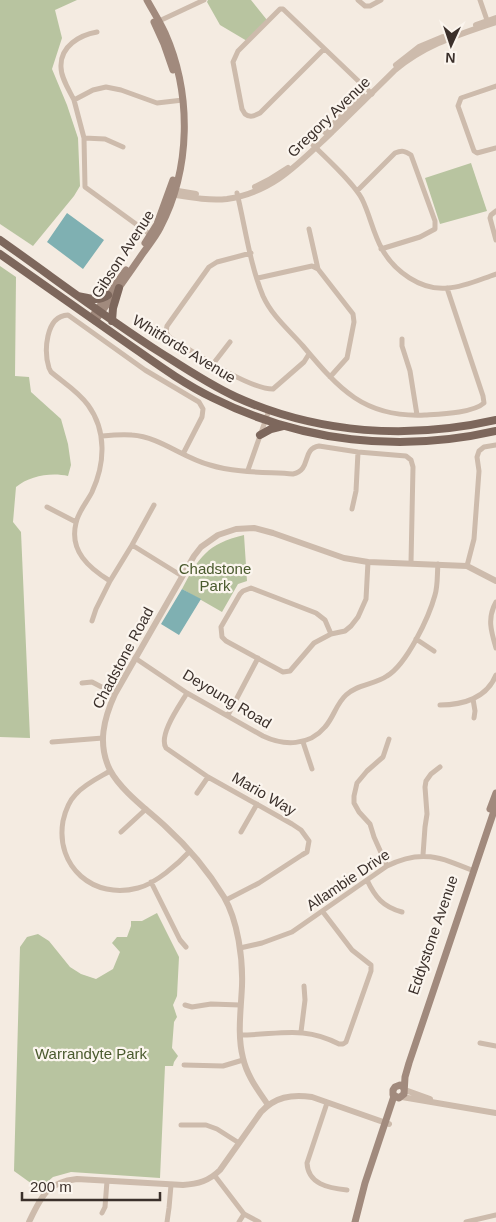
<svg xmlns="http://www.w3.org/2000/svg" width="496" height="1222" viewBox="0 0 496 1222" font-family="Arial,sans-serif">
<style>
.green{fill:#b8c4a0}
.water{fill:#7fb0b2}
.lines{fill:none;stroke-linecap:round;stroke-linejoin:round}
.minor{stroke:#cdbbac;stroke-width:5}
.tertiary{stroke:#cdbbac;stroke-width:6}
.secondary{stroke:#a18a7d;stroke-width:7}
.primary{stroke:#7d675c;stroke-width:8}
.labels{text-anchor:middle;stroke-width:4.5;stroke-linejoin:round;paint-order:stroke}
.street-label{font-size:15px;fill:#3b302b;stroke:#fbf5ee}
.park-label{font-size:15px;fill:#4a5a2e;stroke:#fbf5ee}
</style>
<rect width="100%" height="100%" fill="#f4ebe1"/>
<path class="green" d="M0 0H77L55 10 62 38 52 69 67 105 78 138 80 186 74 196 33 246 0 224Z
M208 0H251L267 20 247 41 220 25 207 2Z
M471 163 487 211 440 224 425 178Z
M0 266 16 277 15 376 29 377 31 392 61 419 68 444 71 465 68 476C51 472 29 476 16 487L13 522 21 532 30 738 0 737Z
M244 535 247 581 238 584 222 612 182 589C199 557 207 544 244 535Z
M157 913 179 957 177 996 173 1005 177 1017 174 1022 172 1048 178 1056 174 1062 173 1066H165L160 1178 71 1172 53 1177 39 1189 14 1171 20 947 27 937 38 934 49 941 70 967 81 974 96 979 113 969 120 952 112 943 117 937H127L131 926V921H142Z"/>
<path class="water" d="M67 213 104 240 83 269 47 242Z
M182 589 201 599 179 635 161 624Z"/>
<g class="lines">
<path class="minor" d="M358 0 365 6H370L381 0
M480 0 488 23
M157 22 204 0
M324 49 260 113C254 116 250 118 245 114L242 109 233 62 238 51 280 9H283L372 94
M496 86 461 98 458 106 474 151 477 153 496 148
M74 100C69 90 61 78 61 67 60 46 80 35 97 32
M84 138 105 139 123 147
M313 145C327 159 353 182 362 199 370 215 373 233 382 249 394 271 421 291 448 288 464 287 481 279 496 274
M357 191 395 153C402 150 405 151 411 155L435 221V229L420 237 381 249
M237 193C245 226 250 265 263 296 272 316 289 330 303 346 339 389 364 418 425 415 441 414 473 413 484 403L483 396 447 288
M496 211 491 215 490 218 496 240
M309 229 318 269
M151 235 85 187 84 138 74 100 93 90 106 87 121 90 157 103 183 100
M251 253 217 262 209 267 167 326 166 332 169 337C192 351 248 389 273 389L304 362 309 354
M258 278 312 266 318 269 353 314 354 322 347 358 330 377
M402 339V346L410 371 417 415
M213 364 230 342
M102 436C112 435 122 434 132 435 160 437 183 458 210 465 236 473 266 472 293 474 312 470 301 449 319 446L358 452 406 456 411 460 413 467 411 563
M248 470 269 410
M47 507 76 522
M352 509 356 491 358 452
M132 545 154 505
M467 566 474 539 479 471 477 457 479 451 484 447 496 445
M182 576 132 545 110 581C89 568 69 551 76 523 78 512 87 502 92 492 105 464 107 431 88 405 78 391 64 383 51 372L49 368C44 352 45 316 68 315L145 370 199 402 203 409 202 417 183 454
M496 602C487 618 491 631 496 648
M92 621 96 609 110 581
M331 634 325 620 316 613 251 588 243 591 240 594 221 627 222 637 226 641 283 672 290 671 314 643 331 634 345 631 351 626 358 617 366 599 368 562
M416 639 434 651
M135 658 187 693 263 736C284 746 309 746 325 727 334 717 336 704 346 695 357 684 374 685 387 676 407 664 429 617 435 595 438 585 437 574 438 564
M82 683 92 682 115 694
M187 693C180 705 158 735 166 748L208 777 292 824 301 830 309 841 307 852 302 855 259 883 226 900
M473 699 475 711 474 718
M440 705C463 705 487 698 496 675
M228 715 258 658
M52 742 103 738
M303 742 312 769
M110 771C98 778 85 784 76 794 69 801 65 812 63 821 55 867 94 900 138 888 155 884 178 864 190 851
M197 793 208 777
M121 832 146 809
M241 832 257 804
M423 855 425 827 427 814 425 787 426 781 431 774 440 767
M387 866 374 837 370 824 359 812 354 803V796L357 783 367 771 383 757 389 739
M367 880C375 897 383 907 402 912
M151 882 180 940 186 947
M240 948 262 943 292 932 387 866C421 849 440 857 474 871
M185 1005 192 1007 211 1004 240 1005
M301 1032 305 1000 304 986
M240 1035C278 1035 303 1025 339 1044H343L346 1042 371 971V965L352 950 323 912
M480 1043 496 1046
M184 1065 223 1066 243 1060
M327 1103 307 1163C308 1184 328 1188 347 1190
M181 1125H206L217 1129 239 1143
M215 1176 244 1214 259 1222
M102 1213 105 1207 107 1181
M167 1222 169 1208 171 1185
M239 1222 244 1214
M466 1222 496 1215"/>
<path class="tertiary" d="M476 25 496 18
M396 65 419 47 443 37
M325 132 363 96
M255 187 269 180 288 168
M172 190 196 194
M169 194C188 197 208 201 227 199 274 192 299 163 332 132 353 111 374 91 395 70 426 44 458 35 496 22
M405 1090 430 1099
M402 1097 496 1113
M268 1105C258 1090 247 1076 243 1058 237 1035 241 1009 242 986 243 959 238 921 224 897 208 871 189 848 166 827 149 811 121 791 110 770 97 744 104 718 115 694L194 556 201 547 218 535 236 529 254 528 273 533 344 558 368 562 467 566 496 581
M29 1222C41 1197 47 1182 77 1179L183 1185C198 1184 209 1181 220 1170L261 1112C275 1097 291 1094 312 1097L389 1124"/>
<path class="secondary" d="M154 22 164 44 173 70
M145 243 157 224 173 180
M91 318 126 270
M95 321C110 300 126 278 141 256 147 247 155 238 160 228 191 169 192 94 165 33 160 22 153 11 147 0
M490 809 496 793
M404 1088 400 1085 395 1087 393 1090V1095L399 1098 404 1094 405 1077 409 1063 496 805
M355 1222 365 1183 394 1096"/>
<path class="primary" d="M0 240C54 278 106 318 161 353 186 369 210 385 236 397 318 434 409 440 496 420
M0 254C40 282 80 310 121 339 150 359 180 382 213 398 301 442 400 453 496 431
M78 296C88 298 99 302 108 295
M112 321 113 308 119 288
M260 435 271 429 283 426"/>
</g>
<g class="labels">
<g class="street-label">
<text transform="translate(329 117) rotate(-44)" y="5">Gregory Avenue</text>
<text transform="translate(123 254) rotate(-57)" y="5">Gibson Avenue</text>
<text transform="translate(184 349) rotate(31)" y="5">Whitfords Avenue</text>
<text transform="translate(123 658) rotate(-62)" y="5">Chadstone Road</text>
<text transform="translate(227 699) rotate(31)" y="5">Deyoung Road</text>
<text transform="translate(264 794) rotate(30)" y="5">Mario Way</text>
<text transform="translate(348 880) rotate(-34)" y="5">Allambie Drive</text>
<text transform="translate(433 935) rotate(-71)" y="5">Eddystone Avenue</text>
</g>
<g class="park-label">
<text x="215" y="574">Chadstone<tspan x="215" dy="17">Park</tspan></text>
<text x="91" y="1059">Warrandyte Park</text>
</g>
</g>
<g transform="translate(451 45) rotate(183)" stroke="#fbf5ee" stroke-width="4" paint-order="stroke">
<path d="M0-4L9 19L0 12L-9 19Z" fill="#3b302b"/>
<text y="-8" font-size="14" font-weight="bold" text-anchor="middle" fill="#3b302b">N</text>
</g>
<path d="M22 1192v8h138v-8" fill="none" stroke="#3b302b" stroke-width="2.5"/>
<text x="30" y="1192" font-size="15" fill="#3b302b" stroke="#fbf5ee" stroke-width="4" paint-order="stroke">200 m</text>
</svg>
